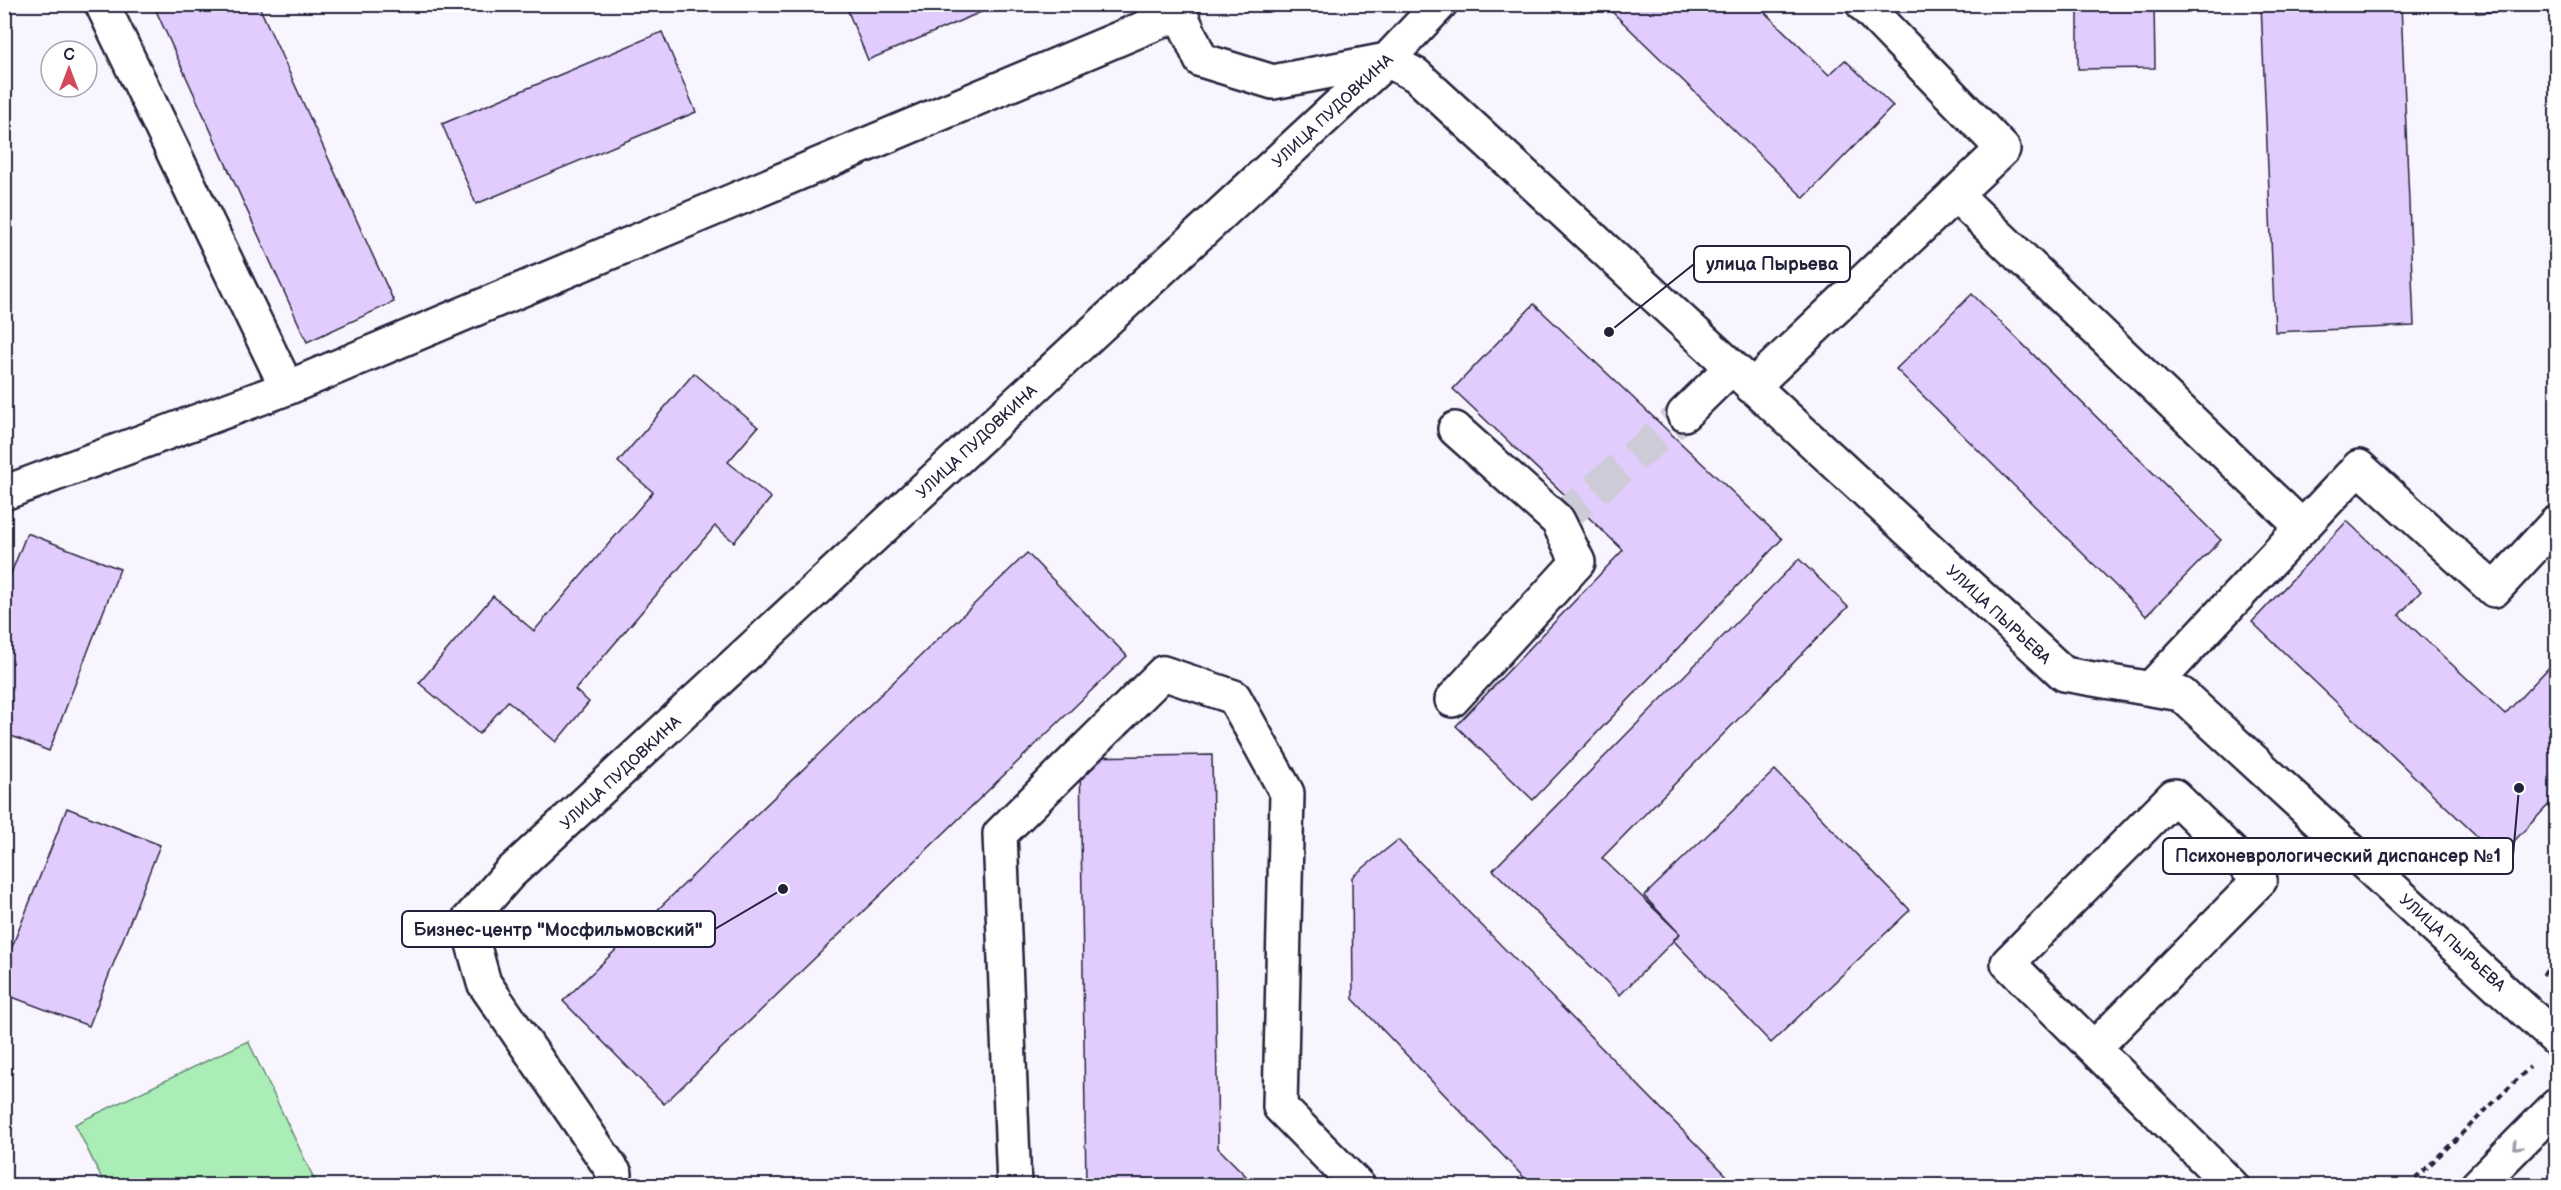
<svg xmlns="http://www.w3.org/2000/svg" width="2561" height="1190" viewBox="0 0 2561 1190" font-family="'Balsamiq Sans',sans-serif">
<style>
.green{fill:#abedb6;stroke:#668878;stroke-width:1.5}
.building{fill:#e2ccfd;stroke:#22223b;stroke-width:1.5}
.lines{fill:none;stroke-linecap:round;stroke-linejoin:round}
.minor-tunnel{stroke:#cecbd8;stroke-width:33;stroke-dasharray:33 16;stroke-linecap:butt}
.minor-casing{stroke:#22223b;stroke-width:38}
.major-casing{stroke:#22223b;stroke-width:38}
.path{stroke:#22223b;stroke-width:4;stroke-dasharray:6 4.5;stroke-linecap:butt}
.minor{stroke:#fff;stroke-width:33}
.major{stroke:#fff;stroke-width:33}
.oneway{stroke:#9c9ca7}
.labels{text-anchor:middle;stroke-width:4.5;stroke-linejoin:round;paint-order:stroke}
.street-label{font-size:16px;fill:#22223b;stroke:#fff}
.leader{fill:none;stroke:#22223b;stroke-width:2}
.callout-dot{fill:#22223b;stroke:#fff;stroke-width:2}
.callout{fill:#fff;stroke:#22223b;stroke-width:2}
.callout-label{font-size:18px;text-anchor:middle;font-weight:bold;fill:#22223b}
</style>
<rect width="100%" height="100%" fill="#f9f5ff"/>
<filter id="ink" filterUnits="userSpaceOnUse"><feTurbulence type="fractalNoise" baseFrequency=".0167" numOctaves="2"/><feDisplacementMap in="SourceGraphic" scale="12" xChannelSelector="R" yChannelSelector="G"/><feConvolveMatrix kernelMatrix="1 2 1 2 8 2 1 2 1" color-interpolation-filters="sRGB"/></filter>
<g filter="url(#ink)">
<path class="green" d="M248 1041 317 1185H105L75 1124Z"/>
<path class="building" d="M153 4H258L394 302 307 342Z
M845 4H1000L868 60Z
M1604 4H1756L1829 75 1845 60 1893 106 1804 198Z
M2078 4H2154L2155 68 2078 69Z
M2261 4H2401L2414 326 2275 332Z
M2475 4H2554V9L2476 13Z
M662 32 696 112 476 204 442 124Z
M1972 294 2221 540 2146 616 1896 369Z
M1534 304 1782 539 1533 800 1456 726 1623 550 1453 389Z
M694 373 758 427 728 462 771 498 734 542 715 526 575 690 589 702 556 742 508 701 479 734 419 683 493 596 534 631 653 492 618 462Z
M2347 521 2421 591 2399 615 2505 714 2556 660V797L2499 857 2252 622Z
M27 533 120 569 49 751 4 733V591Z
M1027 553 1127 656 664 1104 563 1001Z
M1799 559 1848 607 1602 858 1680 934 1620 995 1493 870Z
M1212 755 1218 1148 1256 1186H1086L1080 757Z
M1775 770 1910 910 1771 1043 1673 940 1680 934 1644 896Z
M67 808 160 845 89 1026 4 994V967Z
M1398 840 1737 1186H1532L1353 999 1352 877Z"/>
<g class="lines">
<path class="minor-tunnel" d="M1558 521 1684 414"/>
<g class="minor-casing">
<path id="minor" d="M102 4 287 388 1180 13
M1176 4 1201 60 1273 82 1387 60 1416 75 2064 674 2181 694 2556 1039
M1955 194 2302 527
M1752 387 2003 149 1863 4
M1684 414 1732 367
M4 493 287 388
M2151 688 2359 467 2494 590 2556 523
M1452 700 1578 562 1558 521 1455 429
M2094 1048 2260 880 2174 796 2008 963 2232 1186
M615 1174 484 983 467 922 509 874 1387 60 1440 4
M1014 1186 1000 834 1163 673 1234 697 1287 793 1280 1107 1358 1186"/>
</g>
<g class="major-casing">
<path id="major" d="M2477 1186 2556 1106"/>
</g>
<path class="path" d="M1480 11 1486 4
M2543 975 2556 961
M2408 1186 2530 1067"/>
<use href="#minor" class="minor"/>
<use href="#major" class="major"/>
</g>
<defs><path id="oneway-chevron" d="M-2-3.5L2.5 0L-2 3.5" fill="none" stroke-width="1.6" stroke-linecap="round" stroke-linejoin="round" transform="scale(1.5)"/></defs>
<use class="oneway" href="#oneway-chevron" transform="translate(2517 1146) rotate(135)"/>
</g>
<g class="labels">
<g class="street-label">
<text transform="translate(1332 110) rotate(-43)" y="6">УЛИЦА ПУДОВКИНА</text>
<text transform="translate(976 441) rotate(-43)" y="6">УЛИЦА ПУДОВКИНА</text>
<text transform="translate(1999 614) rotate(43)" y="6">УЛИЦА ПЫРЬЕВА</text>
<text transform="translate(620 772) rotate(-43)" y="6">УЛИЦА ПУДОВКИНА</text>
<text transform="translate(2453 942) rotate(42)" y="6">УЛИЦА ПЫРЬЕВА</text>
</g>
</g>
<path class="leader" d="M1609 332L1694 264M2519 788L2513 856M783 889L715 929"/>
<g class="callout-dot">
<circle cx="1609" cy="332" r="6"/>
<circle cx="2519" cy="788" r="6"/>
<circle cx="783" cy="889" r="6"/>
</g>
<g class="callout">
<rect x="1694" y="246" width="156" height="36" rx="6"/>
<rect x="2163" y="838" width="350" height="36" rx="6"/>
<rect x="402" y="911" width="313" height="36" rx="6"/>
</g>
<g class="callout-label">
<text x="1772" y="270">улица Пырьева</text>
<text x="2338" y="862">Психоневрологический диспансер №1</text>
<text x="558" y="936">Бизнес-центр "Мосфильмовский"</text>
</g>
<rect width="2561" height="1190" fill="none" stroke="#fff" stroke-width="24"/>
<rect x="12" y="12" width="2537" height="1166" fill="none" stroke="#22223b" stroke-width="2" filter="url(#ink)"/>
<g transform="translate(69 69)"><circle r="28" fill="#ffffff" stroke="#a7a7b1" stroke-width="1.5"/>
<path d="M0-4.5L10 22L0 15L-10 22Z" fill="#d1495b"/>
<text y="-9" font-size="16" font-weight="bold" text-anchor="middle" fill="#22223b">С</text>
</g>
</svg>
